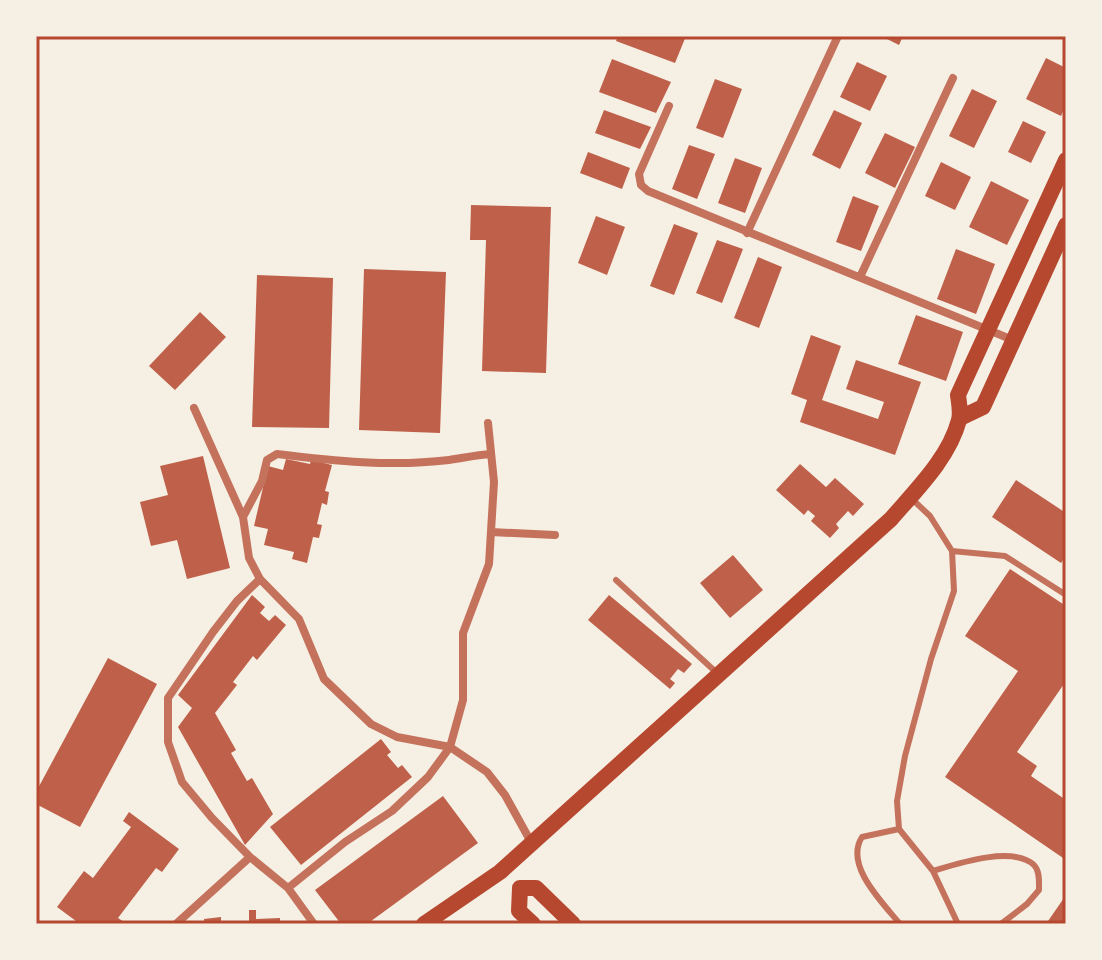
<svg xmlns="http://www.w3.org/2000/svg" width="1102" height="960" viewBox="0 0 1102 960" font-family="'Exo 2',sans-serif">
<style>
.building{fill:#bf614a}
.lines{fill:none;stroke-linecap:round;stroke-linejoin:round}
.service{stroke:#c5725c;stroke-width:6}
.minor{stroke:#c5725c;stroke-width:8}
.secondary{stroke:#b5482f;stroke-width:16}
.neatline{fill:none;stroke:#b5482f;stroke-width:3}
</style>
<rect width="100%" height="100%" fill="#f6efe4"/>
<path class="building" d="M618 36H686L675 63 616 41Z
M881 36H903L899 45Z
M1046 58 1066 68V105L1061 116 1026 99Z
M612 59 671 82 656 113 599 92Z
M857 62 887 76 870 111 840 97Z
M715 79 742 89 723 138 696 128Z
M972 89 997 101 974 148 949 136Z
M604 110 651 127 640 149 595 133Z
M834 110 862 123 840 169 812 155Z
M1023 121 1046 132 1031 163 1008 152Z
M885 133 915 147 895 188 865 173Z
M689 145 715 154 697 199 672 189Z
M588 152 630 168 622 189 580 173Z
M735 158 762 168 745 213 718 203Z
M941 162 971 177 955 210 925 196Z
M991 181 1029 200 1007 245 969 227Z
M853 196 879 206 861 251 836 242Z
M471 205 551 207 546 373 482 371 486 240H470Z
M596 216 625 227 607 275 578 263Z
M674 224 698 233 674 295 650 286Z
M717 240 743 249 722 303 696 293Z
M956 249 995 264 976 314 937 299Z
M758 257 782 267 759 328 734 318Z
M364 269 446 272 440 433 359 430Z
M257 275 333 278 329 428 252 427Z
M200 312 226 337 175 390 149 366Z
M916 315 963 332 946 381 898 364Z
M811 335 841 346 822 400 878 419 884 402 846 389 856 360 921 382 895 455 800 422 807 400 791 394Z
M203 456 230 568 187 579 177 540 151 546 140 502 168 495 160 466Z
M286 459 310 464 311 460 332 465 325 491 329 492 327 505 322 503 317 524 322 525 319 538 313 537 307 563 292 559 294 552 264 545 268 529 254 526 268 466 283 470Z
M800 464 826 487 835 478 864 504 853 516 848 511 836 524 839 528 830 538 811 521 815 516 808 510 804 515 776 490Z
M1016 480 1066 513V556L1061 563 992 517Z
M733 555 763 590 730 618 700 583Z
M1010 569 1063 604 1066 599V681L1017 752 1037 766 1031 776 1066 800V860L945 777 1018 671 965 636Z
M252 595 265 607 260 613 269 621 275 615 286 625 257 660 253 656 233 682 237 685 215 713 236 750 231 753 247 781 252 778 273 814 245 845 178 727 192 708 178 695Z
M609 595 692 664 684 673 678 669 670 679 675 683 670 689 588 620Z
M108 658 157 684 80 827 36 804V792Z
M381 739 391 752 387 755 398 768 402 765 412 777 301 865 270 827Z
M443 796 478 843 367 924H341L315 890Z
M129 812 179 849 162 872 156 868 118 918 124 922 122 924H80L57 907 84 871 93 878 131 827 123 821Z
M1066 895V924H1046Z
M249 910H256V919L280 918V924H249Z
M221 917V924H204V919Z"/>
<g class="lines">
<path class="service" d="M913 500 930 516 952 551 954 591 931 659 905 756 897 801 899 829 933 871 958 924
M952 551 1005 556 1063 593
M616 580 718 674
M899 829 862 837C844 865 882 902 900 924
M933 871C956 864 1012 845 1034 865 1040 871 1039 882 1039 890L1027 904 1001 924"/>
<path class="minor" d="M669 106 639 174 641 185 648 191 1013 340
M747 233 838 36
M860 277 953 78
M194 408 243 517 249 558 260 579 299 619 324 679 371 724 397 737 450 747 487 772 505 795 531 842
M243 517 262 481 267 460 277 454C333 461 392 467 449 460 463 458 476 455 491 454
M491 532 555 535
M260 579 237 601 213 632 168 698V742L182 782 212 818 250 857 288 888 314 924
M288 888 345 842 392 811 428 777 450 747 463 700V633L489 564 494 482 488 423
M176 924 250 857"/>
<path class="secondary" d="M960 418 983 407 1066 225
M520 888H536L573 924
M520 888 519 911 533 924
M424 924 500 872 891 519C916 490 949 458 959 420 961 413 959 403 958 395L1066 160"/>
</g>
<rect width="1102" height="960" fill="none" stroke="#f6efe4" stroke-width="76"/>
<rect x="38" y="38" width="1026" height="884" class="neatline"/>
</svg>
